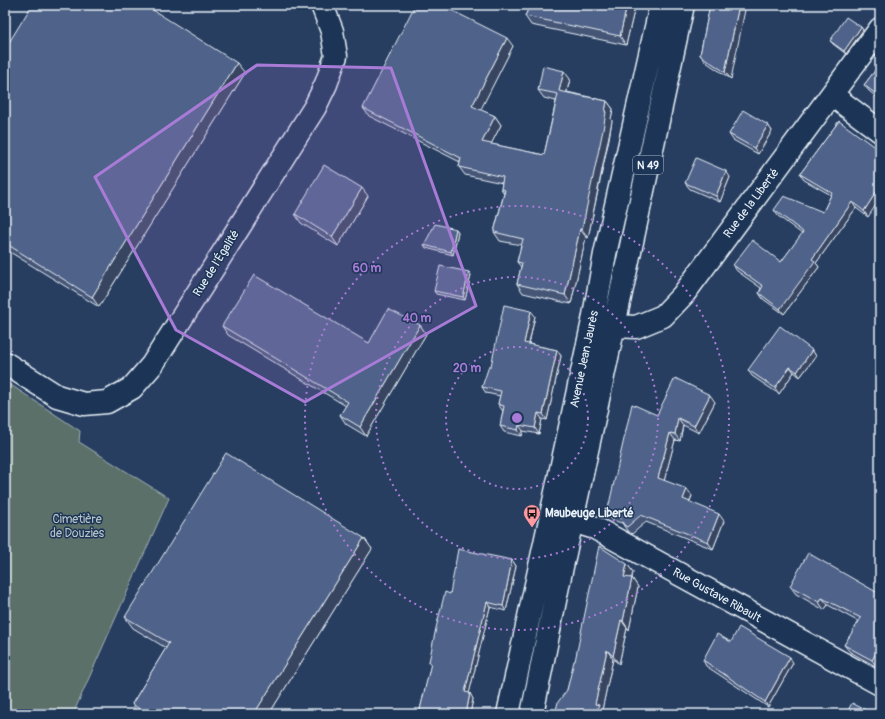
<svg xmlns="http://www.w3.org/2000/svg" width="885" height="719" viewBox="0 0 885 719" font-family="Pangolin,sans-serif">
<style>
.green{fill:#5b706b;stroke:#a2b0b2}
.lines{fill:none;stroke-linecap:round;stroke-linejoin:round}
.minor-casing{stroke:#e8f1f8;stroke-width:25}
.major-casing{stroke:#e8f1f8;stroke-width:25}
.minor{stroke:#1d3557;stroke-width:22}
.major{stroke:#1d3557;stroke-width:22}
.wall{fill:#455476;stroke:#e8f1f8}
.shaded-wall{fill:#384560;stroke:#e8f1f8}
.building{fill:#506289;stroke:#e8f1f8}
.marked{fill:#a77bd6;fill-opacity:0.2;stroke:#a77bd6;stroke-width:3;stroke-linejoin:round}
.ring{fill:none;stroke:#a77bd6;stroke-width:2;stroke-dasharray:2 4}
.labels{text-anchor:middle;stroke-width:3;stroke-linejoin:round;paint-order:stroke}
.shield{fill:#1d3557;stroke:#abb9c8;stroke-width:1}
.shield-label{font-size:11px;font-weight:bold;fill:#e8f1f8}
.street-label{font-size:12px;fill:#e8f1f8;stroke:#1d3557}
.poi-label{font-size:12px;font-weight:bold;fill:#e8f1f8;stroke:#1d3557;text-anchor:start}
.park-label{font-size:12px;fill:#b7c4c7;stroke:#1d3557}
.centre{fill:#a77bd6;stroke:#1d3557;stroke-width:2}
.ring-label{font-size:12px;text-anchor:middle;font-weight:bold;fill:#a77bd6;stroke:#1d3557;stroke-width:3;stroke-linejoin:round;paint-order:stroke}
</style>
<rect width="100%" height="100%" fill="#273e61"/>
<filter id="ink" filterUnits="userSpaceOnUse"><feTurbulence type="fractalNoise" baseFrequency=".025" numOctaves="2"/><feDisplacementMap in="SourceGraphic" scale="8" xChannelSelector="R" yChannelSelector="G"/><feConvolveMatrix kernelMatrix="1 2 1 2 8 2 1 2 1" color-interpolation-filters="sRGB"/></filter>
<g filter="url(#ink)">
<path class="green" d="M5 381 80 431 79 442 169 498 73 714H5Z"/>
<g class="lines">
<g class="minor-casing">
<path id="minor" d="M832 95 880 131
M596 322 615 326 636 327 663 316 683 295 880 29
M5 363 57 396 84 404 107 402 132 388 152 365 315 107 326 84 336 56 332 31 322 5
M553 515 595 528 880 684"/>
</g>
<g class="major-casing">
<path id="major" d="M508 714 593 321 605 254 661 5
M532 714 560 576 683 5"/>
</g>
<use href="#minor" class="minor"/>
<use href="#major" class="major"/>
</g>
<path class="wall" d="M530 5H629L634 11 626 45 531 25 525 16Z
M710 5 731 79 706 62 700 55Z
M861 27 863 30 846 54 833 44 830 41Z
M513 46 480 110 495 116 501 125 491 144 544 155 556 101 544 98 538 90 570 79 567 92 607 101 613 109 611 119 612 121 609 139 588 238 586 237 571 304 523 293 517 284 521 267 517 262 521 245 500 241 494 232 504 193 501 189 502 183 465 175 459 167 460 162 369 116 363 108Z
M5 49 245 73 99 307 5 249Z
M880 64V100L869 91 864 85Z
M839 121 868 217 856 208 816 263 819 267 784 314 763 299 759 293 761 288 737 271 733 265 781 262 802 234 778 216 774 210 823 212 831 195 804 180 800 174Z
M768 125 772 131 758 154 733 140 729 134Z
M730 177 720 202 690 189 685 183Z
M368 196 338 246 301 223 295 214Z
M456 229 458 232 453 255 426 248 424 245Z
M471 275 465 300 436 294 434 291Z
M535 316 529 344 557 350 561 356 547 420 542 419 539 434 523 431 522 436 504 432 500 426 503 410H502L498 404 500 396 486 393 482 387 491 366Z
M420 325 426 334 366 436 346 424 340 415 346 406 228 335 222 326 369 343Z
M812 350 816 356 800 377 794 372 779 394 752 376 748 370Z
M715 402 699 433 683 425 680 441 675 440 664 481 692 496 689 502 724 521 713 549 646 522 632 534 628 532 622 523 612 520 607 513 657 415Z
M364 538 372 549 269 714H138L132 704 166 648 133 628 125 617Z
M512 560 516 566 506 611 490 607 469 693 473 699 470 714H419L431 665 429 662 450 594Z
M627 564 633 572 632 578 638 587 629 630 627 628 619 664 613 659 602 710 604 714 567 690 575 661Z
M790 586 878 593 877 667 850 652 844 645 859 622 828 605 824 610 796 594Z
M731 642 793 663 768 707 706 666 703 660Z"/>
<path class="shaded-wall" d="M627 5H629L634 11 626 45 620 36Z
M739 5H746L731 79 725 72Z
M861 27 863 30 846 54 844 51Z
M507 38 513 46 478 115 472 106Z
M237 63 245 73 99 307 92 297Z
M564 71 570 79 565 99 559 91Z
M607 101 613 109 611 119 612 121 588 238 582 229Z
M495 116 501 125 488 150 482 142Z
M768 125 772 131 758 154 754 148Z
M726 171 730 177 720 202 716 196Z
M880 186V199L868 217 864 211Z
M362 188 368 196 338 246 332 237Z
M852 202 856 208 816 263 819 267 784 314 780 309 812 259Z
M456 229 458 232 453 255 451 252Z
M580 229 586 237 571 304 565 295Z
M469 272 471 275 465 300 463 297Z
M531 311 535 316 528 348 524 343Z
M420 325 426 334 366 436 360 427Z
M557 350 561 356 547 420 543 414Z
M812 350 816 356 800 377 797 372Z
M790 367 794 372 779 394 775 388Z
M710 395 715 402 699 433 694 426Z
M538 413 542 419 539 434 535 428Z
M678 418 683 425 680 441 675 434Z
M519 425 523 431 522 436 518 430Z
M670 433 675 440 663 485 658 478Z
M687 489 692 496 688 506 683 499Z
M719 514 724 521 713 549 708 542Z
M364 538 372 549 269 714H254Z
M512 560 516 566 506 611 503 606Z
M627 564 633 572 630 585 624 577Z
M632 578 638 587 629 630 623 621Z
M822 598 828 605 824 610 819 602Z
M487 602 490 607 468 698 465 692Z
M621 620 627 628 619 664 613 656Z
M880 646V662L877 667 872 660Z
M607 650 613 659 602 710 604 714H599L597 712 595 704Z
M790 657 793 663 768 707 765 702Z
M470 693 473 699 470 714H466Z"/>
<path class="building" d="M32 5H145L237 63 92 297 5 243V49Z
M415 5H441L507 38 472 106 495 116 482 142 544 155 558 94 538 90 543 66 564 71 559 91 607 101 605 112H606L603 130 582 229H580L565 295 517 284 522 263 517 262 523 239 494 232 505 190 501 189 503 177 459 167 461 158 363 108Z
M530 5H627L620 36 525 16Z
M710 5H739L725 72 700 55Z
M846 17 861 27 844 51 830 41Z
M880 64V97L864 85Z
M743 110 768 125 754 148 729 134Z
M839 121 880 151V186L864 211 852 202 812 259 815 261 780 309 759 293 763 286 733 265 752 240 781 262 803 232 774 210 784 196 823 212 832 193 800 174Z
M696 158 726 171 716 196 685 183Z
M324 165 362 188 332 237 295 214Z
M435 224 456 229 451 252 424 245Z
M440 266 469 272 463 297 434 291Z
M254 275 369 343 388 309 420 325 360 427 340 415 348 402 222 326Z
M504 305 531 311 524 343 557 350 543 414 538 413 535 428 519 425 518 430 500 426 504 406 498 404 501 391 482 387 489 366H491Z
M780 326 812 350 797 372 790 367 775 388 748 370Z
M675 378 710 395 694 426 678 418 675 434 670 433 658 478 687 489 683 499 719 514 708 542 641 515 627 527 624 525 619 516 607 513 632 404 657 415Z
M226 453 364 538 254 714H147L132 704 169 643 125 617Z
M599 546 627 564 624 577 632 578 623 621 621 620 613 656 607 650 595 704 599 705 597 712 601 714H555L558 702 567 690 574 661H575Z
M458 549 512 560 503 606 487 602 465 692 470 693 466 714H419L431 663 429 662 436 628 445 592 450 594Z
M808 553 878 593 880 590V646L872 660 844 645 861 618 822 598 819 602 790 586Z
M739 627 790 657 765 702 703 660 717 634 731 642Z
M852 703 869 712 868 714H846Z"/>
</g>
<path class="marked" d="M257 65 391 68 476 306 305 402 176 330 95 177Z"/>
<g class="ring">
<circle cx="517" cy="418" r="71"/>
<circle cx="517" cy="418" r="141"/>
<circle cx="517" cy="418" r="212"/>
</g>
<defs>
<g id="bus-pin" transform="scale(0.9)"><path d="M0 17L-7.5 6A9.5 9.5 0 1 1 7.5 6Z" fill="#ff9aa2" stroke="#1d3557"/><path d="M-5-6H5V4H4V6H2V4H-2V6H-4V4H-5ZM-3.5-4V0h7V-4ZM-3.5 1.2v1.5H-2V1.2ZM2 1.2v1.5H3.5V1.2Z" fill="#111"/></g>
</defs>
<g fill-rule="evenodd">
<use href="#bus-pin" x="532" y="513"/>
</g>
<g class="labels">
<rect class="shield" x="633" y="156" width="30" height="18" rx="3"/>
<g class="shield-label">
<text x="648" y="169">N 49</text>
</g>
<g class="street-label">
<text transform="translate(751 203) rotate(-53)" y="4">Rue de la Liberté</text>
<text transform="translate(216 263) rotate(-58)" y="4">Rue de l'Égalité</text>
<text transform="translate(584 359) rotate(-78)" y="4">Avenue Jean Jaurès</text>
<text transform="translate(717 595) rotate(29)" y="4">Rue Gustave Ribault</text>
</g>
<g class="poi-label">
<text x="545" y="517">Maubeuge Liberté</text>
</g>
<g class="park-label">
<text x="77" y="523">Cimetière<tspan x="77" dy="14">de Douzies</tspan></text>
</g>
</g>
<circle cx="517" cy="418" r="6" class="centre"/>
<g class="ring-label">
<text x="367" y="272">60 m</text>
<text x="417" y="322">40 m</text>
<text x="467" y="372">20 m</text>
</g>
<rect width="885" height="719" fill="none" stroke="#1d3557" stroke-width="20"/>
<rect x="10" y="10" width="865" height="699" fill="none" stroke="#e8f1f8" stroke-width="1.5" filter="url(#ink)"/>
</svg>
